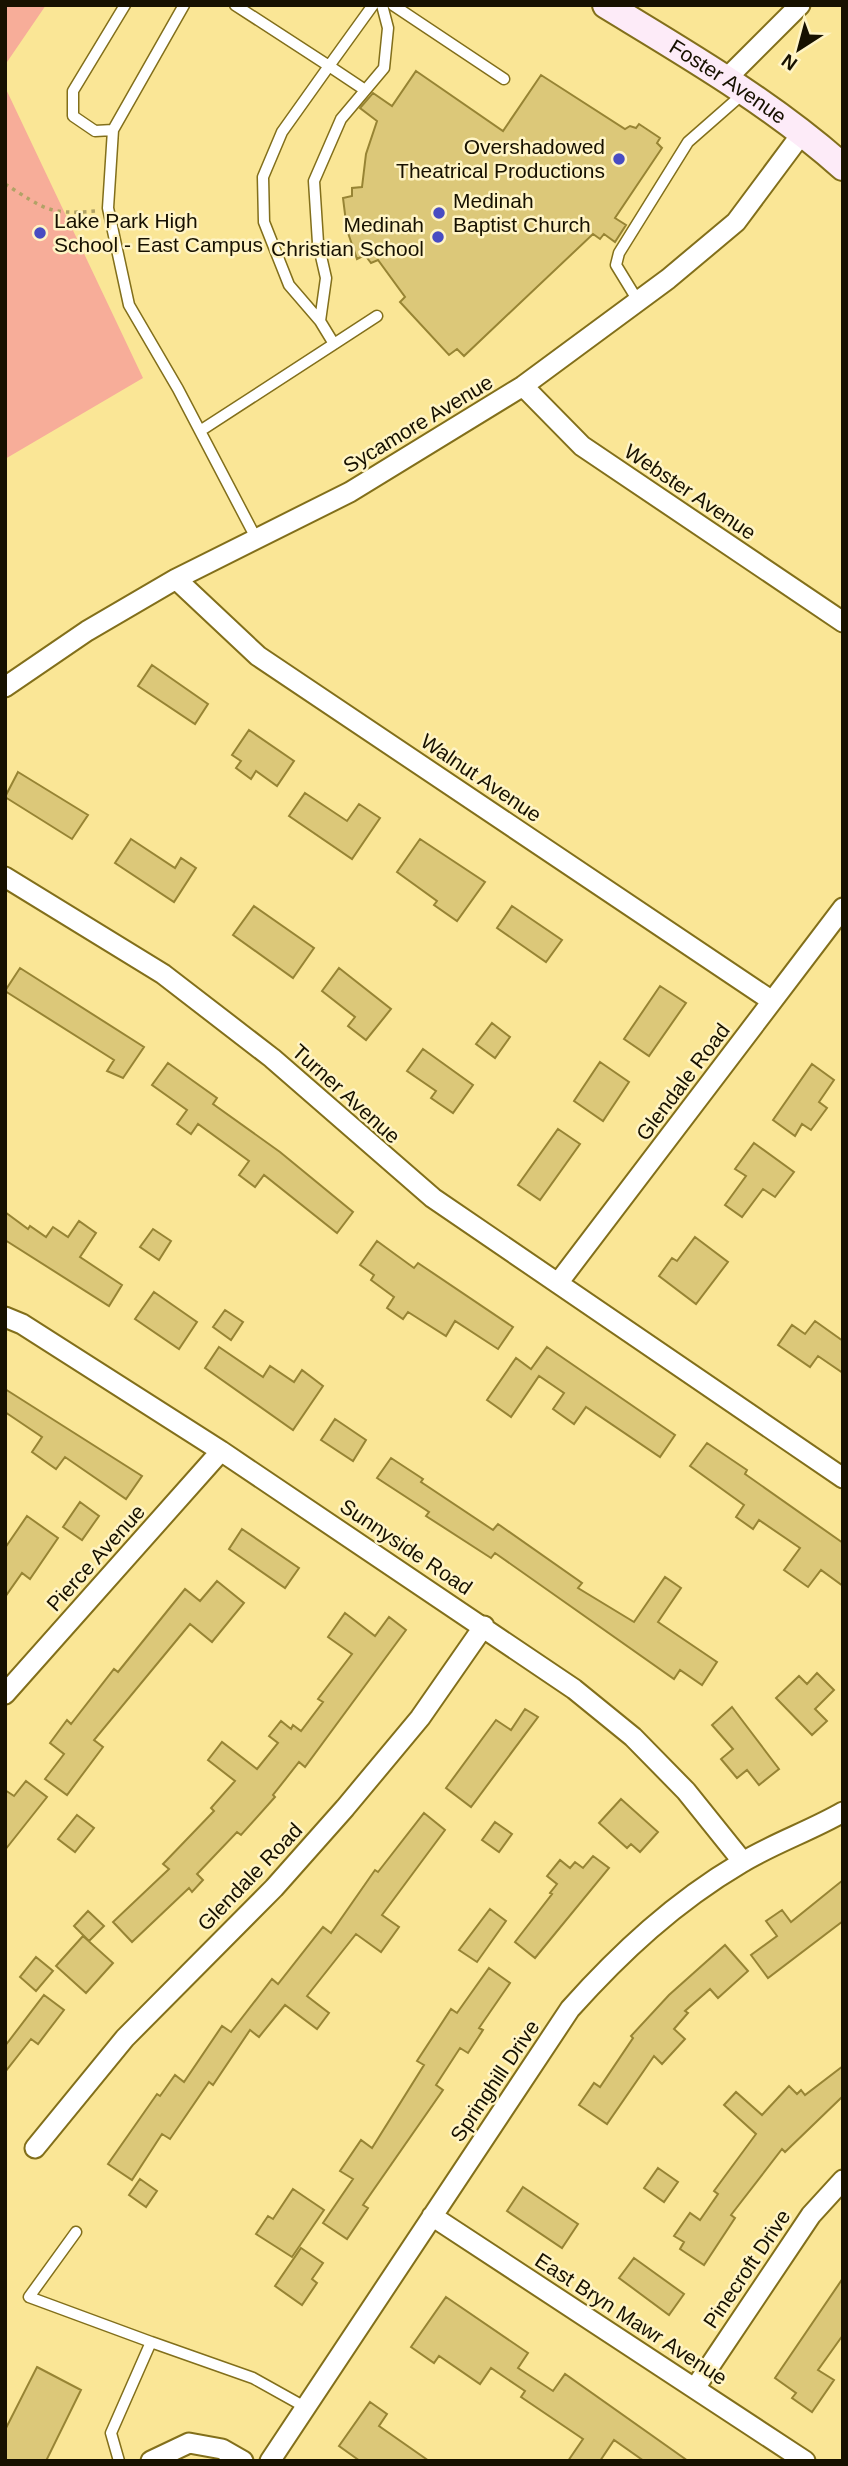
<svg xmlns="http://www.w3.org/2000/svg" width="848" height="2466" viewBox="0 0 848 2466" font-family="Arial,sans-serif">
<style>
.green{fill:#f7ad99}
.building{fill:#dcc879;stroke:#978434;stroke-width:2}
.lines{fill:none;stroke-linecap:round;stroke-linejoin:round}
.lane-casing{stroke:#826f1b;stroke-width:13}
.street-casing{stroke:#826f1b;stroke-width:23}
.secondary-casing{stroke:#826f1b;stroke-width:30}
.path{stroke:#b1a266;stroke-width:3.5;stroke-dasharray:3.5 5;stroke-linecap:butt}
.lane{stroke:#fff;stroke-width:10}
.street{stroke:#fff;stroke-width:19}
.secondary{stroke:#fdebf8;stroke-width:26}
.poi-dot{fill:#484cc2;stroke:#fff4c5;stroke-width:2.5}
.labels{text-anchor:middle;stroke-width:5;stroke-linejoin:round;paint-order:stroke}
.street-label{font-size:21px;fill:#171100;stroke:#fff4c5}
.poi-label{font-size:21px;fill:#171100;stroke:#fff4c5;text-anchor:end}
</style>
<rect width="100%" height="100%" fill="#fae696"/>
<path class="green" d="M5 5H46L5 65Z
M5 87 143 378 5 459Z"/>
<path class="building" d="M416 71 503 131 541 75 625 129 630 126 636 128 639 124 660 138 657 143 662 148 615 218 626 225 615 242 604 234 600 239 593 234 464 356 457 349 449 355 400 302 405 297 378 260 371 263 365 255 357 259 347 230 343 198 352 196V188L362 187 366 154 377 121 360 108 373 93 392 106Z
M152 665 208 704 195 724 138 686Z
M249 730 294 761 277 786 256 771 251 779 236 768 241 761 232 755Z
M18 772 88 815 72 839 5 797Z
M305 793 347 821 359 804 380 818 352 859 289 816Z
M131 839 175 868 181 858 196 868 174 902 115 863Z
M420 839 485 882 457 921 434 905 437 901 397 872Z
M254 906 314 948 293 978 233 935Z
M512 906 562 940 546 962 497 928Z
M20 968 144 1047 123 1078 107 1071 114 1060 5 991Z
M339 968 391 1009 366 1040 348 1026 355 1017 322 991Z
M660 986 686 1003 649 1056 624 1039Z
M492 1023 510 1037 495 1058 476 1044Z
M423 1049 473 1085 453 1113 431 1098 436 1091 407 1071Z
M600 1062 629 1082 603 1121 574 1101Z
M168 1063 217 1098 213 1104 280 1152 353 1212 337 1233 264 1175 255 1187 239 1175 249 1161 198 1124 191 1134 177 1124 187 1110 152 1085Z
M812 1064 834 1080 819 1102 827 1108 811 1130 802 1124 795 1136 773 1120Z
M558 1129 580 1144 540 1200 518 1185Z
M754 1143 794 1172 775 1197 763 1189 742 1217 725 1205 746 1176 735 1169Z
M5 1212 28 1229 30 1226 46 1237 53 1227 68 1237 79 1221 96 1233 80 1257 122 1285 109 1306 5 1240Z
M153 1229 171 1241 159 1260 140 1247Z
M695 1237 728 1262 696 1304 659 1276 672 1258 677 1261Z
M377 1241 414 1268 418 1263 513 1327 498 1349 455 1321 446 1336 408 1312 403 1319 387 1308 394 1297 371 1280 374 1275 360 1265Z
M154 1292 197 1322 179 1349 135 1319Z
M225 1310 243 1322 231 1340 213 1327Z
M815 1321 843 1341V1373L818 1356 810 1367 778 1345 792 1325 805 1334Z
M219 1347 263 1377 270 1366 294 1382 302 1370 323 1386 293 1430 205 1368Z
M547 1347 675 1435 660 1457 586 1407 574 1424 553 1409 564 1393 539 1376 511 1417 487 1400 516 1358 531 1369Z
M5 1389 142 1476 126 1499 65 1457 56 1469 32 1452 42 1437 5 1412Z
M335 1419 366 1440 353 1461 321 1440Z
M707 1443 747 1470 745 1474 843 1543V1586L821 1570 808 1587 784 1570 800 1548 759 1520 753 1529 736 1517 744 1505 690 1466Z
M391 1458 423 1479 421 1482 493 1530 498 1524 582 1583 578 1588 634 1622 665 1577 681 1588 658 1622 717 1662 702 1685 680 1670 674 1679 495 1553 491 1558 426 1516 429 1512 377 1478Z
M80 1502 99 1516 82 1540 63 1527Z
M27 1516 58 1538 30 1579 22 1573 5 1597V1548Z
M242 1529 299 1568 285 1588 229 1549Z
M217 1581 244 1603 212 1642 190 1624 94 1740 103 1747 67 1795 45 1779 64 1754 50 1743 67 1720 71 1724 114 1669 118 1672 185 1589 200 1601Z
M345 1613 375 1636 389 1617 406 1630 305 1767 299 1762 273 1795 275 1797 241 1835 237 1832 197 1874 203 1880 192 1892 189 1888 132 1942 113 1922 169 1869 163 1864 214 1811 211 1808 235 1781 208 1760 222 1742 257 1769 278 1743 269 1736 281 1721 291 1729 293 1725 301 1731 323 1702 318 1699 352 1654 328 1637Z
M817 1673 834 1690 815 1709 827 1721 812 1735 776 1698 799 1676 807 1684Z
M732 1707 779 1769 759 1785 747 1770 737 1778 721 1759 733 1749 712 1725Z
M525 1709 538 1717 471 1807 446 1788 496 1720 511 1730Z
M26 1781 47 1797 5 1850V1790L14 1796Z
M621 1799 658 1832 640 1852 631 1844 627 1848 599 1823Z
M424 1813 445 1830 382 1915 399 1927 381 1952 356 1934 307 1996 329 2013 317 2029 285 2005 259 2037 250 2030 213 2085 209 2082 170 2139 162 2134 132 2180 108 2164 157 2094 160 2096 175 2075 184 2082 222 2026 231 2032 272 1979 278 1984 323 1927 331 1933 375 1870 378 1872Z
M77 1815 94 1828 75 1852 58 1839Z
M495 1822 512 1834 499 1852 482 1840Z
M593 1856 609 1868 535 1958 515 1942 552 1894 550 1893 557 1884 547 1876 560 1860 570 1868 575 1862 583 1868Z
M843 1880V1921L768 1978 751 1955 777 1936 766 1921 782 1910 791 1922Z
M490 1909 506 1921 477 1962 459 1950Z
M88 1911 104 1926 89 1941 74 1926Z
M83 1936 113 1963 86 1993 56 1966Z
M725 1945 748 1971 718 1998 710 1989 685 2011 688 2013 674 2029 685 2039 662 2064 654 2056 607 2124 579 2105 594 2083 600 2087 633 2038 631 2036 669 1995Z
M36 1957 53 1971 36 1991 20 1977Z
M489 1968 510 1983 479 2028 483 2030 468 2053 460 2048 436 2085 443 2090 363 2205 368 2208 347 2239 323 2223 353 2179 340 2171 361 2140 372 2148 424 2065 417 2061 451 2009 457 2013Z
M44 1995 64 2010 38 2044 31 2039 5 2072V2046Z
M843 2066V2096L785 2152 782 2149 731 2215 735 2218 704 2265 680 2249 684 2242 674 2236 690 2213 700 2220 718 2194 714 2191 756 2134 724 2105 736 2092 762 2115 789 2086 797 2094 801 2090 805 2095Z
M658 2168 678 2182 664 2202 644 2188Z
M140 2179 157 2191 146 2207 129 2195Z
M523 2187 578 2224 562 2248 507 2211Z
M293 2189 324 2210 292 2257 256 2234 268 2216 273 2219Z
M301 2248 323 2263 312 2279 317 2283 302 2305 275 2286Z
M634 2258 684 2294 669 2315 619 2278Z
M843 2278V2335L818 2370 834 2380 812 2412 792 2398 796 2393 775 2378Z
M446 2297 528 2353 518 2368 553 2391 565 2374 688 2461H644L614 2440 600 2461H568L583 2439 521 2397 525 2391 491 2368 480 2384 439 2356 434 2363 411 2347Z
M37 2367 81 2390 46 2461H5V2430Z
M370 2402 387 2414 379 2426 429 2461H360L339 2446Z"/>
<g class="lines">
<g class="lane-casing">
<path id="lane" d="M184 5 113 130 108 208 129 305 178 389 257 540
M235 5 329 66 373 5
M393 5 504 79
M113 130 95 131 73 116V91L125 5
M638 301 616 265 619 253 688 142 745 92
M377 316 334 344 320 321 326 278 318 243 314 181 341 119 384 68 388 28 382 5
M320 321 289 285 264 222 263 177 282 132 329 66 365 90
M200 431 334 344
M76 2232 29 2297 151 2342
M119 2461 111 2433 151 2342 253 2378 305 2407"/>
</g>
<g class="street-casing">
<path id="street" d="M726 79 800 5
M523 386 582 446 843 622
M176 579 258 656 772 1001
M5 687 87 631 176 579 350 492 523 386 668 279 736 222 803 132
M5 877 163 974 272 1058 433 1198 843 1478
M558 1283 843 908
M5 1317 22 1324 221 1451 574 1689 633 1737 686 1791 743 1862
M5 1694 221 1451
M35 2148 125 2038 274 1888 345 1808 420 1718 484 1626
M432 2216 805 2461
M695 2388 811 2215 843 2180
M151 2461 189 2443 222 2449 243 2461
M270 2461 570 2009C621 1952 675 1902 741 1863 774 1843 810 1831 843 1812"/>
</g>
<g class="secondary-casing">
<g id="secondary">
<path id="s1" d="M606 5C688 55 771 103 843 167"/>
</g>
</g>
<path class="path" d="M5 184C45 209 48 215 96 211"/>
<use href="#lane" class="lane"/>
<use href="#street" class="street"/>
<use href="#secondary" class="secondary"/>
</g>
<g class="poi-dot">
<circle cx="619" cy="159" r="7"/>
<circle cx="439" cy="213" r="7"/>
<circle cx="40" cy="233" r="7"/>
<circle cx="438" cy="237" r="7"/>
</g>
<g class="labels">
<g class="street-label">
<text dy="7" stroke="none"><textPath href="#s1" startOffset="144">Foster Avenue</textPath></text>
<text transform="translate(418 424) rotate(-31)" y="7">Sycamore Avenue</text>
<text transform="translate(690 492) rotate(34)" y="7">Webster Avenue</text>
<text transform="translate(481 778) rotate(34)" y="7">Walnut Avenue</text>
<text transform="translate(683 1082) rotate(-53)" y="7">Glendale Road</text>
<text transform="translate(346 1094) rotate(42)" y="7">Turner Avenue</text>
<text transform="translate(406 1547) rotate(34)" y="7">Sunnyside Road</text>
<text transform="translate(96 1558) rotate(-48)" y="7">Pierce Avenue</text>
<text transform="translate(250 1877) rotate(-46)" y="7">Glendale Road</text>
<text transform="translate(495 2081) rotate(-56)" y="7">Springhill Drive</text>
<text transform="translate(747 2269) rotate(-56)" y="7">Pinecroft Drive</text>
<text transform="translate(631 2319) rotate(33)" y="7">East Bryn Mawr Avenue</text>
</g>
<g class="poi-label">
<text x="605" y="154">Overshadowed<tspan x="605" dy="24">Theatrical Productions</tspan></text>
<text x="453" y="208" text-anchor="start">Medinah<tspan x="453" dy="24">Baptist Church</tspan></text>
<text x="54" y="228" text-anchor="start">Lake Park High<tspan x="54" dy="24">School - East Campus</tspan></text>
<text x="424" y="232">Medinah<tspan x="424" dy="24">Christian School</tspan></text>
</g>
</g>
<rect width="848" height="2466" fill="none" stroke="#171100" stroke-width="14"/>
<g transform="translate(799 49) rotate(216)" stroke="#fff4c5" stroke-width="5" paint-order="stroke">
<path d="M0-5L12 26L0 18L-12 26Z" fill="#171100"/>
<text y="-10" font-size="19" font-weight="bold" text-anchor="middle" fill="#171100">N</text>
</g>
</svg>
